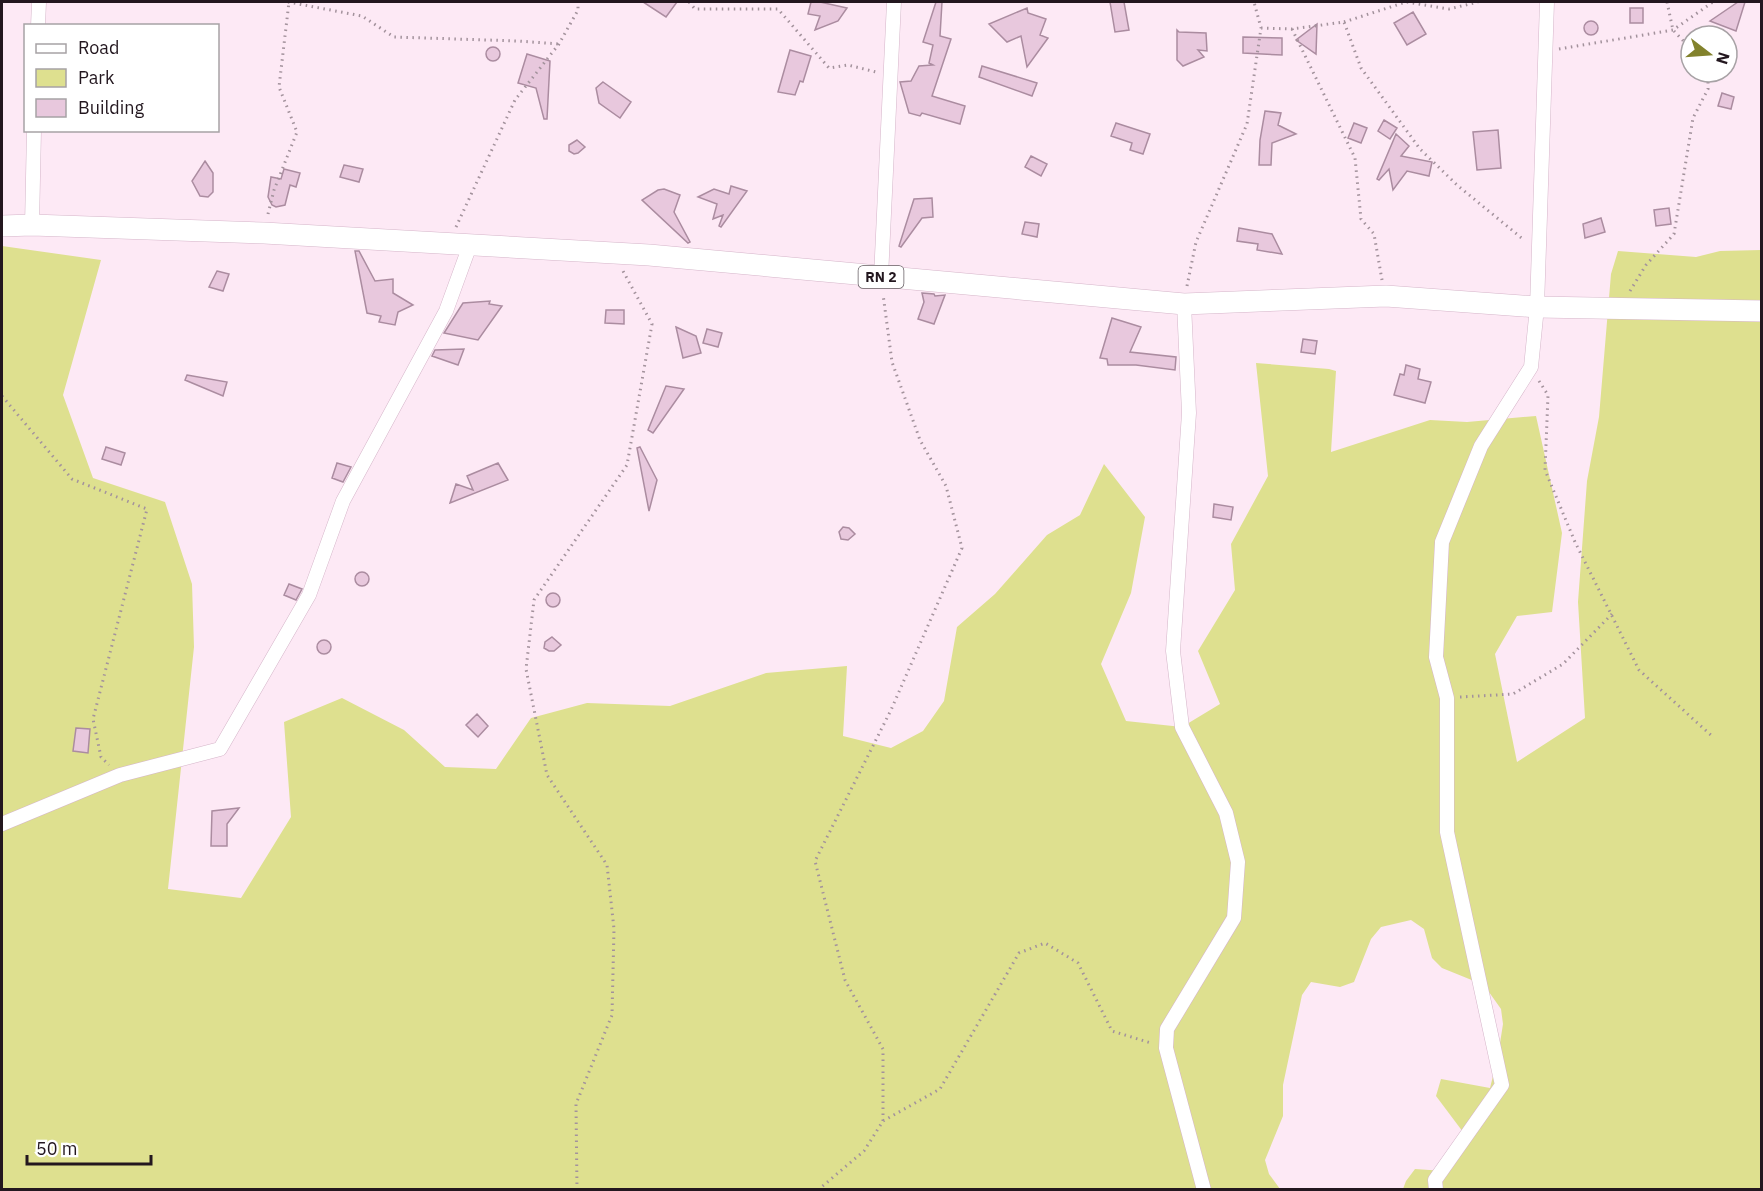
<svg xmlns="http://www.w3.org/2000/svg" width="1763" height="1191" viewBox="0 0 1763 1191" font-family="'IBM Plex Sans',sans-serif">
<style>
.green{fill:#dee08f}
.building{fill:#e8c8dd;stroke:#ab8ca0;stroke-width:1.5}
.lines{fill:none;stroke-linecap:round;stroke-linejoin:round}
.street-casing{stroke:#d5b5c9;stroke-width:15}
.primary-casing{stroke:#d5b5c9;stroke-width:22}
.path{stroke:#a3929c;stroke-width:3;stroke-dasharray:1.5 4.5;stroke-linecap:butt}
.street{stroke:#fff;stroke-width:14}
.primary{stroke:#fff;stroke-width:21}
.labels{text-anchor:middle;stroke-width:4.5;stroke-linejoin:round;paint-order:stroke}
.shield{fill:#fff;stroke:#655d62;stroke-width:1.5}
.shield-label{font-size:14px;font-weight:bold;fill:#23171f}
</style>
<rect width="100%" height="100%" fill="#fde9f5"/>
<path class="green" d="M2 246 101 260 63 395 93 478 165 502 192 584 194 647 168 889 241 898 291 817 284 722 342 698 404 730 445 767 496 769 531 718 587 703 670 706 766 673 847 666 843 736 891 748 923 731 944 701 957 627 995 594 1047 535 1080 515 1104 464 1145 517 1131 593 1101 664 1126 721 1182 727 1220 704 1198 651 1235 590 1231 544 1268 476 1256 363 1329 369 1336 371 1331 452 1430 420 1467 422 1536 416 1562 533 1552 612 1517 616 1495 654 1517 762 1585 718 1578 602 1587 481 1599 417 1611 274 1618 251 1696 257 1720 251 1761 250V1189H1403L1406 1181 1415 1169 1444 1171 1464 1150 1466 1136 1436 1096 1441 1079 1490 1088 1498 1056 1503 1024 1501 1009 1484 985 1442 968 1432 958 1424 929 1411 920 1381 927 1371 939 1354 982 1340 987 1311 982 1302 995 1283 1085V1116L1265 1160 1269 1174 1280 1189 2 1190Z"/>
<path class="building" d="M643 2H677L666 17Z
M811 2H820L847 8 838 21 815 30 820 16 808 14Z
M936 2H942L940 36 951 39 932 96 965 106 960 124 922 113 920 116 909 113 900 82 911 81 919 66 933 65 929 63 933 45 923 42Z
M1110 2H1124L1129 30 1115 32Z
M1738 2H1745L1736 31 1710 21Z
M1027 8 1028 13 1046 19 1040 35 1048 38 1027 67 1021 36 1007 42 989 24Z
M1630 8H1643V23H1630Z
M1413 12 1426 34 1407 45 1394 23Z
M1584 28a7 7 0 1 1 14 0a7 7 0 1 1-14 0Z
M1317 24 1316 54 1296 40Z
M1177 30 1179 32 1206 33 1207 51 1198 50 1204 57 1183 66 1177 60Z
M1243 37 1282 38V55L1243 53Z
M486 54a7 7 0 1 1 14 0a7 7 0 1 1-14 0Z
M790 50 811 56 803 82 800 81 795 95 778 92Z
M527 54 550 61 547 119H544L536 88 518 83Z
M982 66 1037 83 1032 96 979 77Z
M603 82 631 102 620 118 599 103 596 88Z
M1722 93 1734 97 1731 109 1718 106Z
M1265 111 1281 113 1278 125 1296 134 1272 143 1271 165H1259L1260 140Z
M1384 120 1397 128 1390 139 1378 131Z
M1116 123 1150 134 1143 154 1130 150 1132 143 1111 136Z
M1354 123 1367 128 1361 143 1348 138Z
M1498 130 1501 168 1477 170 1473 132Z
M1396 134 1409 146 1401 156 1432 162 1429 176 1407 171 1393 190 1389 169 1379 180 1377 179Z
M577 140 585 147 578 153 574 154 569 151V145Z
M1031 156 1047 164 1041 176 1025 167Z
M205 161 213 173V192L208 197 200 196 192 181Z
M344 165 363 169 359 182 340 177Z
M284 169 300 173 296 187 290 185 285 205 276 207 272 205 268 197 271 177 281 179Z
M731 186 747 191 721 227 719 226 723 215 713 219 717 204 698 197 714 189 729 194Z
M664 189 680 195 674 212 690 242 688 243 642 200 658 190Z
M932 198 933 217 922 218 901 247 899 246 914 199Z
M1669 208 1671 224 1656 226 1654 210Z
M1601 218 1605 232 1585 238 1583 224Z
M1025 222 1039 224 1037 237 1022 234Z
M1239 228 1272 234 1282 254 1257 250 1258 244 1237 241Z
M355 251H359L375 281 393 279V293L413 305 398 312 395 325 379 322 381 316 367 313Z
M217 271 229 274 223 291 209 287Z
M922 293 934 294 935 296 945 295 934 324 918 319 924 302Z
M490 301 489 304 502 306 478 340 444 333 463 303Z
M606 310H624V324L605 323Z
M1112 318 1141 327 1130 352 1176 357 1175 370 1136 365H1108L1107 359 1100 358Z
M676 327 696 336 701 353 683 358Z
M707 329 722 333 718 347 703 343Z
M1303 339 1317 341 1315 354 1301 352Z
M464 349 458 365 432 356 435 350Z
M1406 365 1420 369 1418 379 1431 382 1425 403 1394 395 1400 374 1404 375Z
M187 375 227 382 223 396 185 380Z
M666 386 684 389 653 433 648 430Z
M106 447 125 453 121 465 102 459Z
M640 447 657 480 649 511 637 448Z
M337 463 351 467 343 482 332 478Z
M498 463 508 480 450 503 456 484 473 490 467 476Z
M1214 504 1233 507 1231 520 1213 517Z
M843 527 849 528 855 534 848 540 841 539 839 532Z
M355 579a7 7 0 1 1 14 0a7 7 0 1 1-14 0Z
M289 584 302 589 296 600 284 595Z
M546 600a7 7 0 1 1 14 0a7 7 0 1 1-14 0Z
M552 637 561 645 554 651H549L544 648 545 642Z
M317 647a7 7 0 1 1 14 0a7 7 0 1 1-14 0Z
M477 714 488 726 478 737 466 725Z
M76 728 90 729 88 753 73 751Z
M239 808 227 824V846H211L212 811Z"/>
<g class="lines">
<g class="street-casing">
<path id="street" d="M38 26 39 2
M32 225 34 130
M881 277 894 2
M1184 304 1189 413 1173 651 1182 727 1226 813 1238 862 1234 918 1167 1029 1166 1048 1204 1190
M2 824 120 775 220 749 309 595 343 501 446 311 470 245
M1436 1190 1435 1180 1502 1085 1447 832V698L1436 657 1442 542 1481 446 1531 367 1537 307 1547 2"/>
</g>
<g class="primary-casing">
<path id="primary" d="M2 226 32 225 264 233 649 255 1184 304 1386 296 1537 307 1762 311"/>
</g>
<path class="path" d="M288 2 362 16 394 37 518 41 559 44
M689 2 695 9H778L829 68 848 65 876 72
M1667 2 1673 30 1691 49
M1344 22 1406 2 1449 9 1478 2
M1261 28 1292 29 1344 22 1361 68 1420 149 1457 185 1524 240
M1292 29 1355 158 1361 219 1374 234 1382 280
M1559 49 1673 30 1713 2
M268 214 274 190 297 132 279 87 289 2
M456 227 515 100 559 44 578 10V2
M1187 286 1196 242 1247 124 1261 28 1254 2
M1630 291 1646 265 1674 234 1693 118 1708 89V72
M1539 381 1548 395 1545 470 1575 542 1639 670 1713 737
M2 396 72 479 147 509 93 719 101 757 109 765
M1460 697 1513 694 1563 664 1612 614
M883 1121V1049L845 980 815 861 891 710 962 548 946 486 920 440 892 362 883 294
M577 1190 576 1104 612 1015 614 929 607 865 547 775 526 669 534 600 627 465 652 324 623 271
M818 1190 864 1151 883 1121 940 1089 1019 953 1045 943 1078 963 1112 1031 1151 1043"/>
<use href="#street" class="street"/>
<use href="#primary" class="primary"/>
</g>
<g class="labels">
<rect class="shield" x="858.5" y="266" width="45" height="22" rx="4.5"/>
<g class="shield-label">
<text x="881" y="282">RN 2</text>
</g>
</g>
<rect width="1763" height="1191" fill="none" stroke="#23171f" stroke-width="6"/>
<rect x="24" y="24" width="195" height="108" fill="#ffffff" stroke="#a7a2a5" stroke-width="1.5"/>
<rect x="36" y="44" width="30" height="9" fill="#ffffff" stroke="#a7a2a5" stroke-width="1.5"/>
<text x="78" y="54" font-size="18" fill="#23171f">Road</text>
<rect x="36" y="69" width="30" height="18" fill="#dee08f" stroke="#a7a2a5" stroke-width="1.5"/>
<text x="78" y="84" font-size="18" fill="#23171f">Park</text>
<rect x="36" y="99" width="30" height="18" fill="#e8c8dd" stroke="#a7a2a5" stroke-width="1.5"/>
<text x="78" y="114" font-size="18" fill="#23171f">Building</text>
<g transform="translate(1709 54) rotate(107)"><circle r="28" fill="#ffffff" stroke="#a7a2a5" stroke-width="1.5"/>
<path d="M0-4.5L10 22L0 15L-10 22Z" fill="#82822c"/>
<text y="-9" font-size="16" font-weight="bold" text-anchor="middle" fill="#23171f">N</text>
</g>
<path d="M27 1155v9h124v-9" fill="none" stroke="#23171f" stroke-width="3"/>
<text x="36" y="1155" font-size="18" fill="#23171f" stroke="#ffffff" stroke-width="4.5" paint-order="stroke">50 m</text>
</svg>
